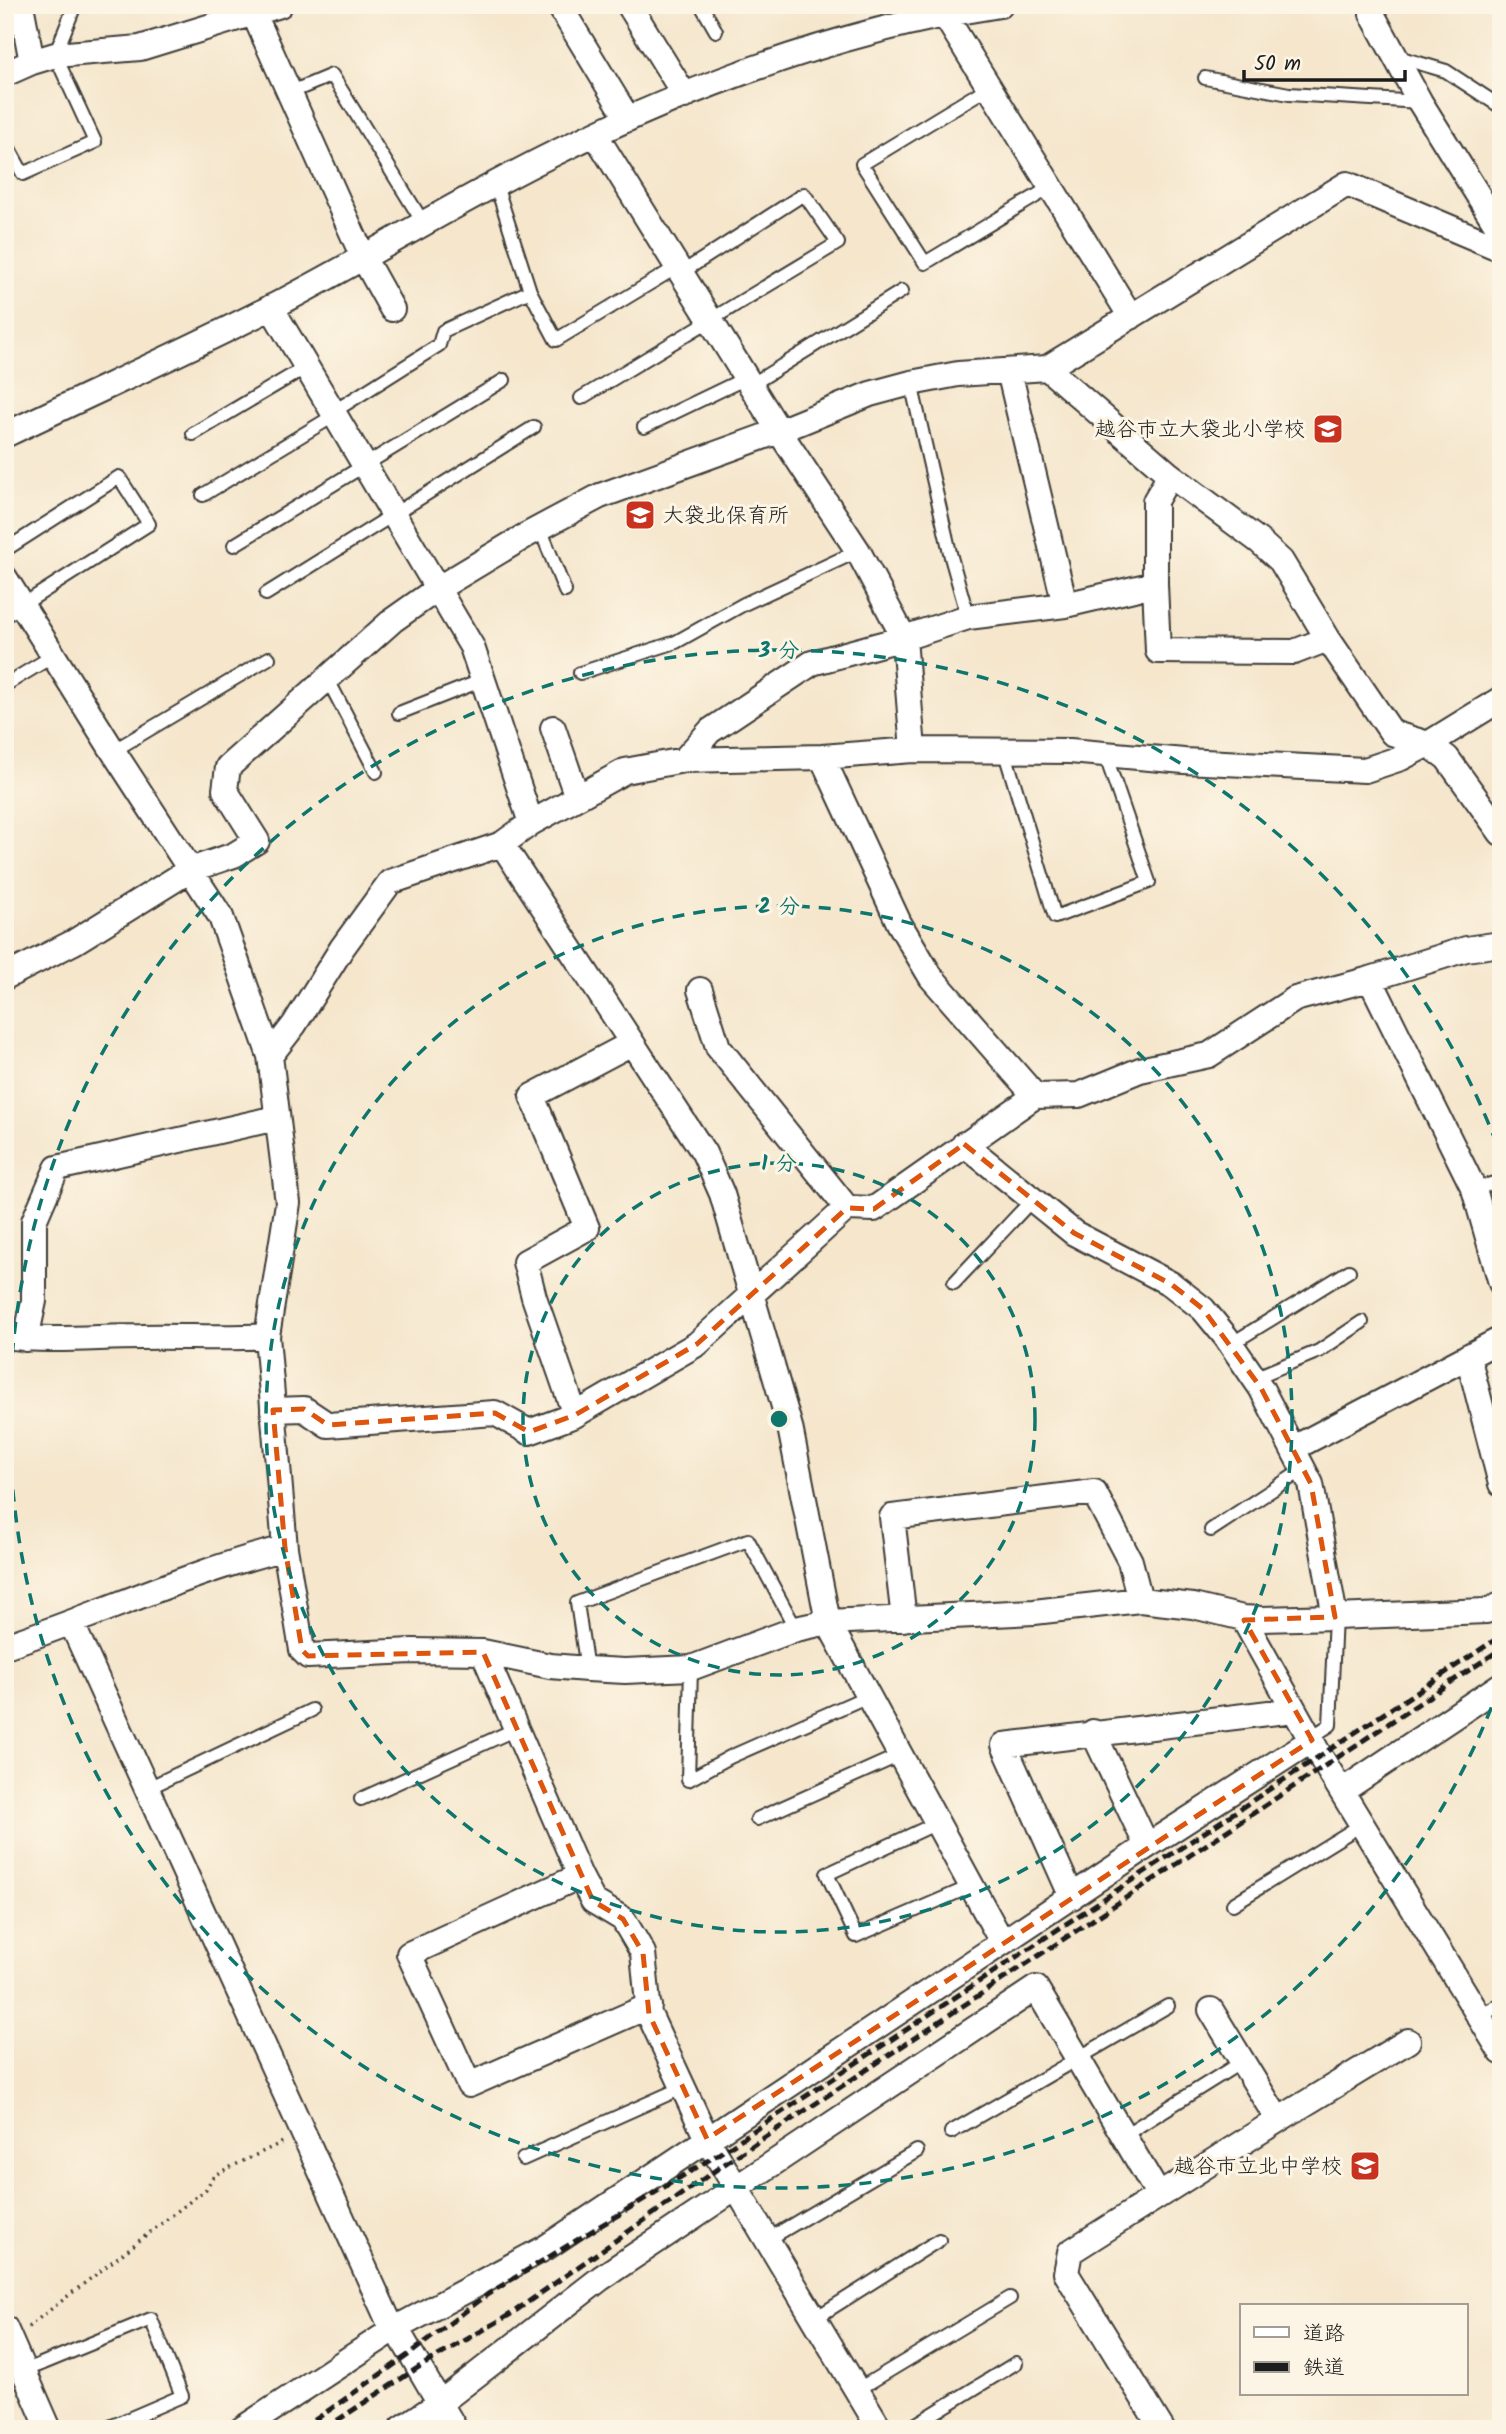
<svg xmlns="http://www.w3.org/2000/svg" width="1506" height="2434" viewBox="0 0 1506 2434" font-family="Kalam,'Klee One',sans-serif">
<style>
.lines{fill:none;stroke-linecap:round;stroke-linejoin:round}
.service-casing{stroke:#3d3a36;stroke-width:16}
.minor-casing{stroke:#3d3a36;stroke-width:28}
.path{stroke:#3d3a36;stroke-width:3.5;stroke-dasharray:2 5;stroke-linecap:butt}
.service{stroke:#fff;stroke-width:12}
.minor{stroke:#fff;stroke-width:24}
.rail{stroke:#1c1c1c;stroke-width:5;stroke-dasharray:10 5;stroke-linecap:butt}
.marked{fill:none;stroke:#de560d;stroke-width:5;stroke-dasharray:14 9;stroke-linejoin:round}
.ring{fill:none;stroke:#0f766e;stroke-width:3.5;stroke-dasharray:12 9}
.labels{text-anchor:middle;stroke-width:6;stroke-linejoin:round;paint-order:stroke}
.poi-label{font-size:21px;fill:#1c1c1c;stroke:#fcf5e5;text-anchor:end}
.centre{fill:#0f766e;stroke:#fcf5e5;stroke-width:3.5}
.ring-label{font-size:21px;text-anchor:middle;font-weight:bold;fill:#0f766e;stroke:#fcf5e5;stroke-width:6;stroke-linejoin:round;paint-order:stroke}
</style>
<rect width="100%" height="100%" fill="#fcf5e5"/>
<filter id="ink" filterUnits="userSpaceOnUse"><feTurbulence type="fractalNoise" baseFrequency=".0143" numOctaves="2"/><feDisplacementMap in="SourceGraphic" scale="14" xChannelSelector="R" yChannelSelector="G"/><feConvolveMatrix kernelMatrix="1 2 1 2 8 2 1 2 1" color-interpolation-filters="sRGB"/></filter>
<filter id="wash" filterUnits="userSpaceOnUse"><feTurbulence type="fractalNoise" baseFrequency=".00686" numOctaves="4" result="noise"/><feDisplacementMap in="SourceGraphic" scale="28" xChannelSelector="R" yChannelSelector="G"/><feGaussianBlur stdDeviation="1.57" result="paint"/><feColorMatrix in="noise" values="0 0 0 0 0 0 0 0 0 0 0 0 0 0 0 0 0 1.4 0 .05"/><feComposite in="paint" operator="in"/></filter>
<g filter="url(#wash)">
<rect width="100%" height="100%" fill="#f5e6cc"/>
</g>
<g filter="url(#ink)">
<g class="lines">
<g class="service-casing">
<path id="service" d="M701 5 716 31
M1398 57 1446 71 1501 107
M1205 78 1289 94 1420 102
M989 87 862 164 925 263 1051 187
M289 93 332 75 424 224
M5 141 23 174 95 142 55 55 75 5
M496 185 530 291 556 340 677 267
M911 383 951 557 968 617
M751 385 902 291
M581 398 838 243 804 194 681 273
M333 412 439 345 443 331 530 291
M644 427 746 378
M193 434 306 367
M203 495 335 415
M540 528 565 591
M234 545 504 380
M5 550 119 477 149 524 5 616
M266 594 534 427
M580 673 676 642 744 604 858 551
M327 678 376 772
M5 685 53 656
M399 713 483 680
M1004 750 1055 917 1149 882 1105 754
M113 751 269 658
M1474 1189 1501 1181
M954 1283 1032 1200
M1231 1344 1349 1271
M1254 1378 1319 1351 1362 1322
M1211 1530 1304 1469
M691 1668 688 1780 730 1757 868 1696
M587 1669 577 1603 748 1540 796 1629
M1310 1738 1330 1725 1335 1617
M146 1789 312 1710
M361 1799 516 1729
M757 1819 900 1755
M937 1823 827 1874 856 1936 972 1886
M1233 1904 1361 1825
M1479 2017 1501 2004
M951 2132 1168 2006
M1123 2136 1243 2061
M523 2159 684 2087
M767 2240 917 2151
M814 2319 939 2240
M24 2371 151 2319 182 2396 105 2429
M857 2390 1010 2298
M908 2429 1016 2363"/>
</g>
<g class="minor-casing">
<path id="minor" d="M21 5 32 62
M559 5 628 119
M629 5 685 96
M1374 5 1372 14 1420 102 1501 232
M254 14 363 257 392 309
M944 14 1131 317
M5 74 32 62 55 55 140 48 280 5
M595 134 779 431 858 551 904 638 913 750
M271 307 472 647 531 823
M1047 368 1170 475 1259 541 1281 561 1328 639 1392 733 1428 744 1447 758 1501 833
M1009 371 1065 605
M5 435C94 392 184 352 272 307 367 258 459 200 555 153 695 84 846 29 1000 5
M1170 475 1155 501V584L1158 651 1294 652 1328 639
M5 578 113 751 221 917 270 1056
M553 728 577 797
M822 757 899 923 931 977 1035 1096
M684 760 710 731 812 663 904 638 968 617 1065 605 1155 584
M502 844 704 1153 722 1194 790 1427 828 1622 1002 1942
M5 977 74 942 190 870 234 855 257 841 225 790 228 767 393 620 437 589 525 536 600 496 779 431 870 394 911 383 958 374 1047 368 1347 184 1501 249
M1370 979 1474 1189 1501 1283
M700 990 718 1047 847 1208
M964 1144 1074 1233 1171 1284 1203 1309 1226 1337 1261 1388 1311 1484 1335 1617 1262 1619 1243 1618 1193 1606 1140 1600 1034 1612 828 1622 796 1629 691 1668 625 1671 587 1669 550 1666 483 1652 412 1651 308 1656 302 1650 285 1548 267 1336 288 1203 270 1056 294 1025 342 948 390 882 502 844 531 823 625 771 684 760 822 757 913 750 1070 751 1184 761 1365 770 1401 758 1428 744 1501 699
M5 1336C50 1342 96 1337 141 1337 184 1336 225 1339 267 1336
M26 1339 34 1301V1221L57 1168 276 1118
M1468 1356 1501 1484
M273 1410 304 1409 328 1425 495 1413 529 1432 575 1415 697 1344 847 1208 874 1209 1035 1096 1079 1095 1140 1070 1209 1055 1295 999 1370 979 1466 949 1501 944
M575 1415 534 1297 525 1262 587 1228 532 1096 632 1043
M1294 1448 1501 1339
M1335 1617 1486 1611 1501 1605
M1243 1618 1320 1756 1501 2052
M904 1619 892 1517 1094 1492 1130 1561 1140 1600
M72 1624 390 2324 396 2328 455 2429
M5 1646C99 1615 189 1572 285 1548
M483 1652 580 1876 593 1901 623 1919 643 1953 649 2014 707 2139 880 2429
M1093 1732 1147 1846
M1342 1791 1501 1685
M580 1876 409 1954 469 2085 649 2006
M1072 1897 1004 1745 1294 1710
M1211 2010 1278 2120
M5 2328 49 2429
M242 2429 396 2328 545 2248 1147 1846 1312 1740
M401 2429 440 2403 601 2278 1036 1988 1158 2194
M1162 2429 1066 2273 1070 2252 1278 2120 1408 2041"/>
</g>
<path class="path" d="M28 2327 206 2189 214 2175 283 2142"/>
<use href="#service" class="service"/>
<use href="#minor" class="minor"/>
<path class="rail" d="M302 2429 411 2353 488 2294 717 2155 1501 1636
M324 2429 419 2367 511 2314 723 2165 1501 1649"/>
</g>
</g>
<path class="marked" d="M964 1144 1074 1233 1171 1284 1203 1309 1261 1388 1311 1484 1335 1617 1244 1620 1312 1740 707 2139 649 2014 643 1953 623 1919 593 1901 483 1652 308 1656 302 1650 285 1548 273 1410 304 1409 328 1425 495 1413 529 1432 575 1415 697 1344 847 1208 874 1209Z"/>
<g class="ring">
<circle cx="779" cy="1419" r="256"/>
<circle cx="779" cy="1419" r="513"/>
<path d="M1499 1688A769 769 0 1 1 1499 1150"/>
</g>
<defs>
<g id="school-square" transform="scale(1.575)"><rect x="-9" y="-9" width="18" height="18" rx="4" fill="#c8321e" stroke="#fcf5e5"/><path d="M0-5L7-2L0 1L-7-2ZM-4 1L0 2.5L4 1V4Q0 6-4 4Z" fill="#fff"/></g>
</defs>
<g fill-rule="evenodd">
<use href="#school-square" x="1328" y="429"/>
<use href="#school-square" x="640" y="515"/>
<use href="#school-square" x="1365" y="2166"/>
</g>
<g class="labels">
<g class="poi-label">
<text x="1305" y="436">越谷市立大袋北小学校</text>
<text x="663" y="522" text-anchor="start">大袋北保育所</text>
<text x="1342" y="2173">越谷市立北中学校</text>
</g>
</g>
<circle cx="779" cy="1419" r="10" class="centre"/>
<g class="ring-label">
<text x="779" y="657">3 分</text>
<text x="779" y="913">2 分</text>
<text x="779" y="1170">1 分</text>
</g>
<rect width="1506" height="2434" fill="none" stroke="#fcf5e5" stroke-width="28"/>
<rect x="1240" y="2304" width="228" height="91" fill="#fcf5e5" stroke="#a29e95" stroke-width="2"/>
<rect x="1254" y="2327" width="35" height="10" fill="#ffffff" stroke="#a29e95" stroke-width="2"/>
<text x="1303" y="2340" font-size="21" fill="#1c1c1c">道路</text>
<rect x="1254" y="2362" width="35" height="10" fill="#1c1c1c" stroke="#a29e95" stroke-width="2"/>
<text x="1303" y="2374" font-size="21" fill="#1c1c1c">鉄道</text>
<path d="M1244 70v10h161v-10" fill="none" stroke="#1c1c1c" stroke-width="3.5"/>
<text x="1254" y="70" font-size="21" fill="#1c1c1c" stroke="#fcf5e5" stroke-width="5" paint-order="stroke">50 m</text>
</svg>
